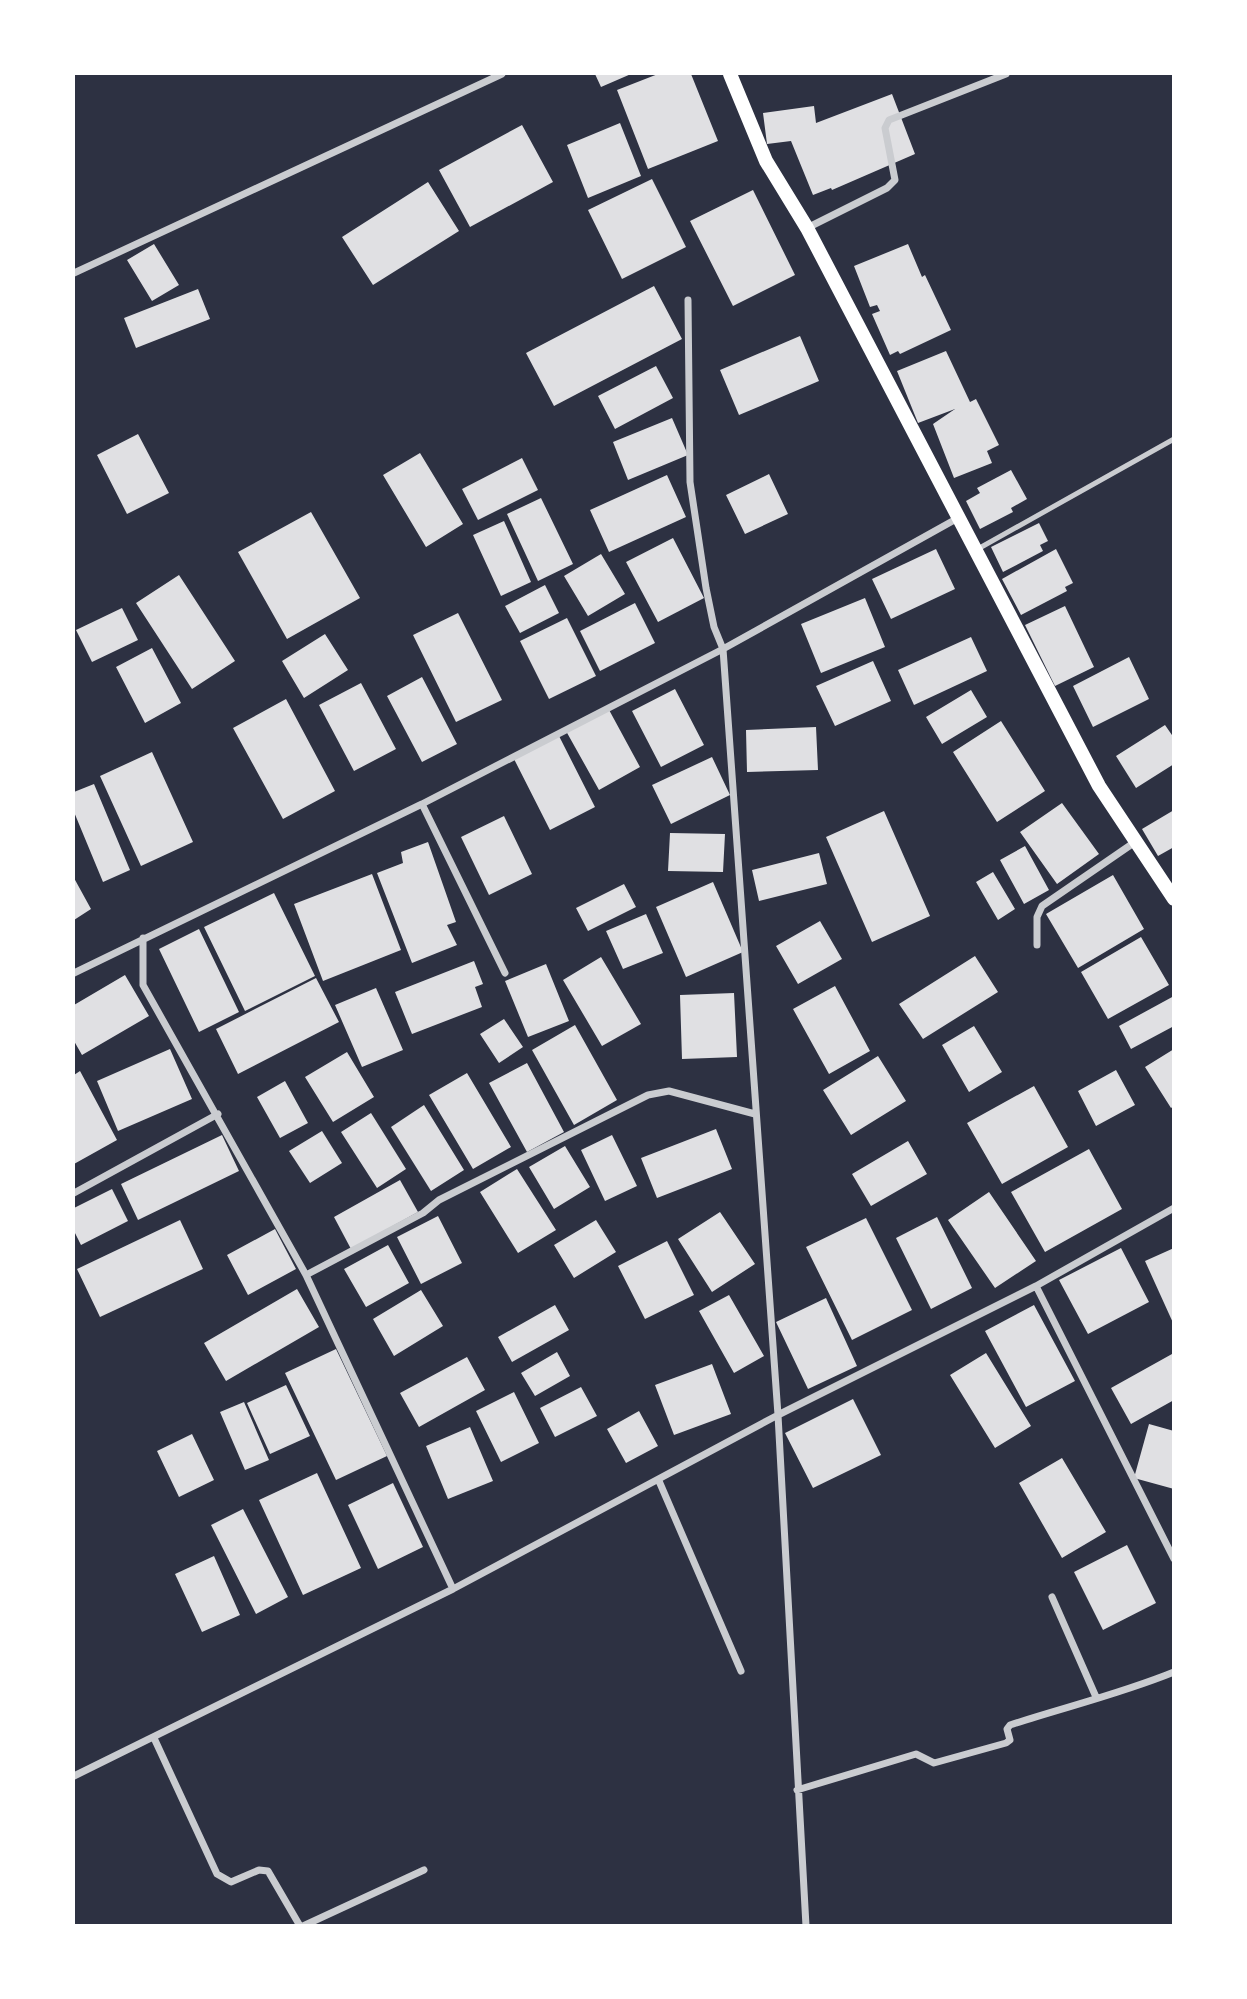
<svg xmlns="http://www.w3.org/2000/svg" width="1247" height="1999" viewBox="0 0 1247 1999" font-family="'DejaVu Sans',sans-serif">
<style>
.building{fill:#e0e0e3}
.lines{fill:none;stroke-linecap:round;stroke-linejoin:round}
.service{stroke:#caccd0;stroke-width:5}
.minor{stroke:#caccd0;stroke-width:7}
.secondary{stroke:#fff;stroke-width:14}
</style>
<rect width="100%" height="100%" fill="#2d3142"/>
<path class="building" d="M595 74H631L601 87Z
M658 74H691L718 141 648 169 617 90Z
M892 94 915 154 832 190 831 188 813 195 791 141 767 144 763 113 814 106 816 123Z
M620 123 641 176 588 198 567 145Z
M522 125 553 182 470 227 439 170Z
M652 179 686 247 622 279 588 210Z
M428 182 459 231 373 285 342 237Z
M753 190 795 275 733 306 690 221Z
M154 244 179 285 152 301 127 260Z
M908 244 922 277 925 275 951 330 900 354 898 351 890 355 872 314 880 311 877 305 870 307 854 266Z
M654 286 682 339 554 406 526 353Z
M198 289 210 319 136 348 124 318Z
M800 336 819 381 739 415 720 370Z
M946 351 970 402 976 399 999 445 987 451 992 463 954 478 933 424 955 409 918 423 897 371Z
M656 366 673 398 615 429 598 396Z
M672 418 688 455 628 480 613 442Z
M138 434 169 493 127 514 97 455Z
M420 453 463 524 426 547 383 475Z
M522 458 538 490 478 520 462 489Z
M1011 470 1027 499 1011 508 1013 512 980 529 966 501 980 493 977 488Z
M769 474 788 514 745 534 726 495Z
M667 475 686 517 609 552 590 510Z
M541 498 573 564 538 581 507 514Z
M311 512 360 598 287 639 238 552Z
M504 521 531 582 501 596 473 535Z
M1039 523 1048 541 1040 545 1043 551 1003 572 991 547Z
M673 538 704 598 658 622 626 562Z
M936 549 955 589 891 619 872 579Z
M1056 549 1073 583 1065 587 1067 591 1021 615 1002 579Z
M601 554 625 594 588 616 564 576Z
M179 575 235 661 192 689 136 603Z
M545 585 559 613 520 633 505 606Z
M865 598 885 647 821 673 801 624Z
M635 603 655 643 600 671 580 631Z
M1065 606 1094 667 1055 686 1025 625Z
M122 608 138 640 92 662 76 630Z
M458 613 502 700 456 722 413 635Z
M567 618 596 676 549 699 520 641Z
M325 634 348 670 304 698 282 661Z
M971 637 987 671 914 705 898 670Z
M152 648 181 703 145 723 116 667Z
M1129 657 1149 699 1093 727 1073 686Z
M873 661 891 701 835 726 816 686Z
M422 677 457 744 422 762 387 696Z
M361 683 396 749 354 771 319 705Z
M675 689 704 745 661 767 632 711Z
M971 690 987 717 942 744 926 717Z
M286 699 335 791 283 819 233 728Z
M608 708 640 767 599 790 566 731Z
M1001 721 1045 791 997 822 953 752Z
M1165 725 1174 738V764L1136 788 1116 756Z
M816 727 818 770 747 772 746 730Z
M559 736 595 807 550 830 514 759Z
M152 752 193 842 141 866 100 776Z
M712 757 730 795 671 824 652 785Z
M94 784 130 870 103 882 74 812V792Z
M1062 803 1099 854 1057 884 1020 832Z
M1174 810V847L1158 856 1142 829Z
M884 811 930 916 872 942 826 837Z
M504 816 532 874 489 895 461 837Z
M670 833 725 834 723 872 668 871Z
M428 842 456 922 447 925 457 945 412 963 377 873 403 863 401 852Z
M1025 846 1049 890 1024 904 1000 860Z
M819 853 827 884 759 901 752 870Z
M993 872 1015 909 998 920 976 882Z
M372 874 401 950 323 981 294 904Z
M1113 875 1144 929 1078 968 1046 914Z
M74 878 91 909 74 920Z
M713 882 743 952 686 977 656 907Z
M624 884 636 907 588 931 576 908Z
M274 893 315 976 245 1011 204 927Z
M646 914 663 953 623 969 606 931Z
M820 921 842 959 798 984 776 946Z
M199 929 239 1012 199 1032 159 949Z
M1141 937 1169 985 1108 1019 1081 972Z
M975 956 998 992 923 1039 899 1004Z
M601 957 641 1024 602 1046 563 980Z
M474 961 483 984 475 987 482 1007 412 1034 395 992Z
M546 964 569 1021 528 1037 505 981Z
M125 975 149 1016 82 1055 74 1041V1005Z
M316 978 339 1022 238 1074 216 1029Z
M835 986 870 1051 829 1074 793 1009Z
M376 988 403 1050 362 1067 335 1005Z
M734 993 737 1057 682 1059 680 995Z
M1174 996V1026L1131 1049 1119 1026Z
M504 1019 523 1047 499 1063 480 1034Z
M575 1025 617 1100 574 1125 532 1050Z
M974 1026 1002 1072 969 1092 942 1045Z
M170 1049 192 1099 118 1131 97 1081Z
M1174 1049V1106L1171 1108 1145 1067Z
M347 1052 374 1097 333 1122 305 1077Z
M878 1056 906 1101 851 1135 823 1090Z
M527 1063 564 1132 527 1152 489 1083Z
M1116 1070 1135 1105 1096 1126 1078 1091Z
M80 1071 117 1140 74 1164V1075Z
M467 1073 511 1147 473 1169 429 1095Z
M285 1081 308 1123 280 1138 257 1097Z
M1034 1086 1068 1147 1002 1184 967 1123Z
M424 1105 464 1170 431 1191 391 1127Z
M371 1113 406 1169 377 1188 341 1132Z
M716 1129 732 1169 657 1198 641 1158Z
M322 1131 342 1163 310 1183 289 1151Z
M222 1135 239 1171 138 1220 121 1184Z
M612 1135 637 1186 605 1201 581 1150Z
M908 1141 927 1174 871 1206 852 1174Z
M565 1146 590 1187 554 1209 529 1167Z
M1089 1149 1122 1209 1045 1252 1011 1192Z
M517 1169 556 1230 518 1253 480 1192Z
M400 1180 418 1212 351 1249 334 1217Z
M112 1189 128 1221 81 1245 74 1231V1208Z
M989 1192 1036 1261 995 1288 948 1220Z
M720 1212 755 1264 712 1292 678 1239Z
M438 1216 462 1263 421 1284 397 1237Z
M937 1217 972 1288 931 1309 896 1238Z
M866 1218 912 1310 852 1340 806 1247Z
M180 1220 203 1269 100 1317 77 1269Z
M596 1220 616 1252 574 1278 554 1245Z
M275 1229 296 1269 248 1295 227 1255Z
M667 1241 694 1295 645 1319 618 1266Z
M388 1245 409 1283 366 1307 344 1269Z
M1121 1248 1149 1302 1088 1334 1059 1280Z
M1174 1248V1325L1145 1261Z
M297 1289 319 1327 226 1381 204 1343Z
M421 1290 443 1326 394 1356 373 1319Z
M729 1295 764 1356 734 1373 699 1311Z
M826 1298 857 1366 808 1389 776 1322Z
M555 1305 569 1330 512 1362 498 1337Z
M1034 1305 1075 1381 1026 1407 985 1331Z
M336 1349 387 1456 336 1480 285 1373Z
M557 1352 570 1376 535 1396 521 1373Z
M986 1353 1031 1426 995 1448 950 1375Z
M1172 1354 1174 1400 1131 1424 1111 1388Z
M467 1357 485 1390 419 1427 400 1393Z
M712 1364 731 1414 674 1435 655 1385Z
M286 1385 310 1436 270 1454 247 1403Z
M581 1387 597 1416 555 1437 540 1408Z
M514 1392 539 1443 501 1462 476 1411Z
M853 1399 881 1455 813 1488 785 1433Z
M244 1402 269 1460 245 1470 220 1412Z
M639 1411 658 1446 626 1463 607 1429Z
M1149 1424 1174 1431V1489L1134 1478Z
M470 1427 493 1481 448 1499 426 1446Z
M192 1434 214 1480 179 1497 157 1451Z
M1062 1458 1106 1532 1062 1558 1019 1483Z
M317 1473 361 1568 303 1595 259 1500Z
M393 1483 423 1547 378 1569 348 1505Z
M243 1509 288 1597 256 1614 211 1525Z
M1127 1545 1156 1603 1103 1630 1074 1572Z
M214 1556 240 1615 202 1632 175 1574Z"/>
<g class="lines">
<path class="service" d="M976 550 1174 439"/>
<path class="minor" d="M807 228 887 188 895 180 885 128 889 120 1006 74
M74 273 502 74
M688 300 690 482 706 588 714 627 723 649 778 1415 806 1926
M422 804 505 973
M143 938V985L306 1275 453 1589
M1037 945V917L1042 906 1135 842
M74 973 422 804 723 649 958 518
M74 1193 218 1114
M306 1275 423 1213 439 1200 648 1095 669 1091 755 1114
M1036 1286 1174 1559
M659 1481 741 1671
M1052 1597 1096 1697
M154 1738 217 1874 231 1882 259 1870 268 1871 300 1926
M74 1776 453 1589 778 1415 1036 1286 1174 1208
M797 1790 916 1754 934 1763 1006 1743 1010 1740 1007 1729 1010 1725C1065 1707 1120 1694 1174 1672
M303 1926 424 1870"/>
<path class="secondary" d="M730 74 766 161 807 228 1099 786 1174 899"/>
</g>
<rect width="1247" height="1999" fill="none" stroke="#ffffff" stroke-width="150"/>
</svg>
